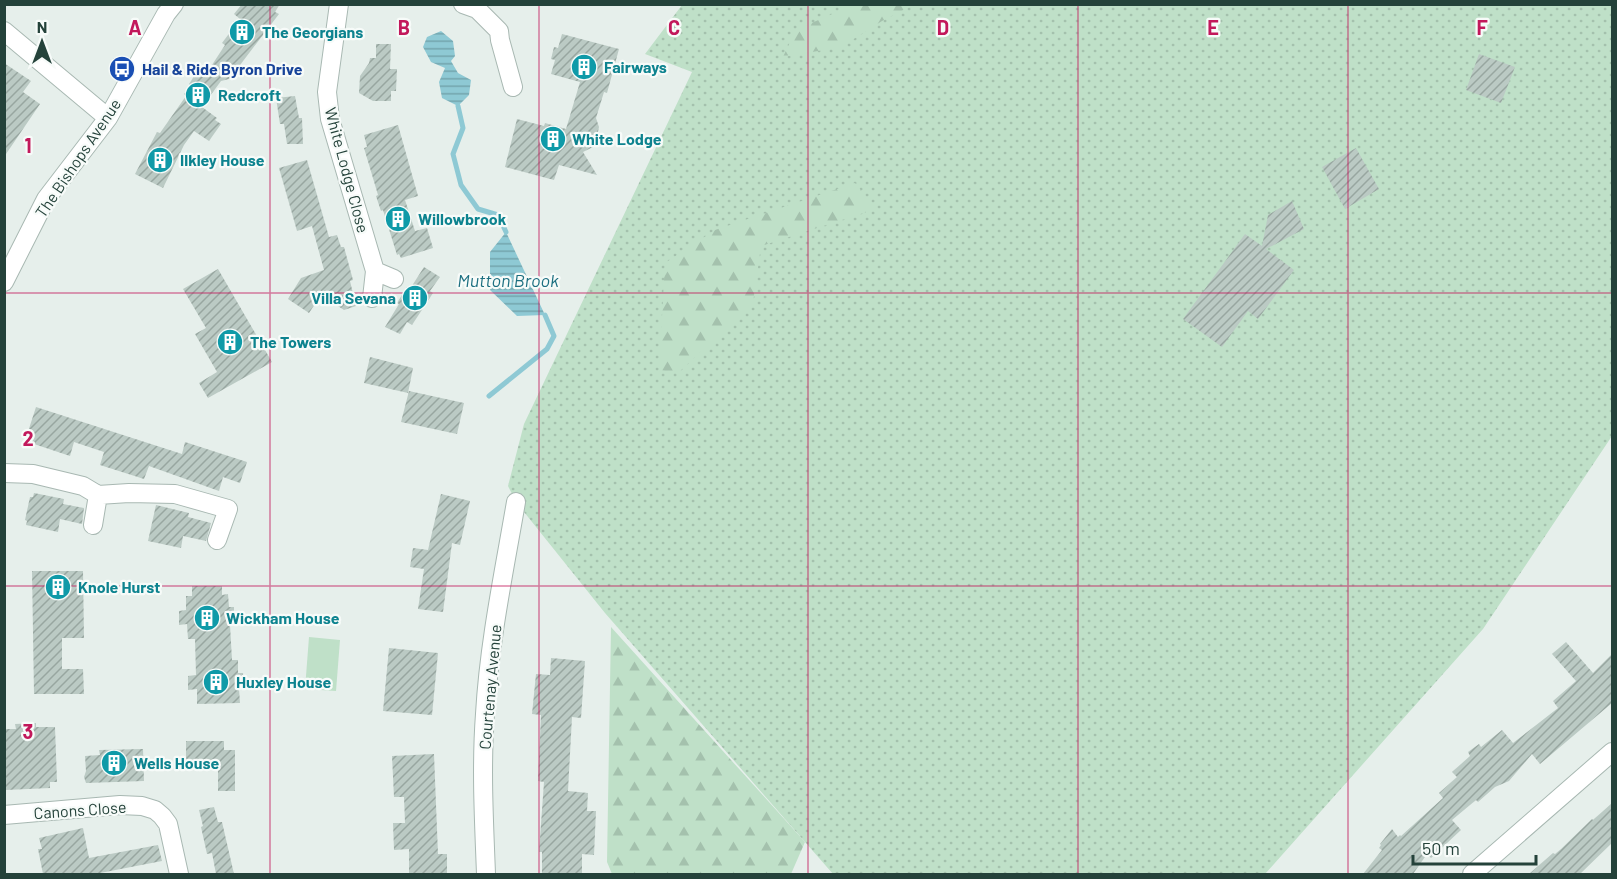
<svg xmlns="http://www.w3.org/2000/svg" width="1617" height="879" viewBox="0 0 1617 879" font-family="Barlow,sans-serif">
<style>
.grass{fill:url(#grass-dots)}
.forest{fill:url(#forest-firs)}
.pitch{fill:#bfe0c8}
.water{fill:url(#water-rules)}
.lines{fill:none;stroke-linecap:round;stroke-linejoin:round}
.stream{stroke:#8ec9d4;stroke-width:5}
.building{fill:url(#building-hatch)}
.minor-casing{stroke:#a8b8b2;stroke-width:20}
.minor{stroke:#fff;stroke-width:18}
.grid{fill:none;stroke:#c2185b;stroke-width:1.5;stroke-opacity:0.55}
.labels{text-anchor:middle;stroke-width:4.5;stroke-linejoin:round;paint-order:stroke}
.culture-label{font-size:16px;font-weight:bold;fill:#0d838f;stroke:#f7fbf9;text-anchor:start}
.transit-label{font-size:16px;font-weight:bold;fill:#164399;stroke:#f7fbf9;text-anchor:start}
.street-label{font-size:16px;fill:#24423a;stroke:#f7fbf9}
.water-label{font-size:18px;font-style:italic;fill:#1c6f80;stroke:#f7fbf9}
.grid-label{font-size:20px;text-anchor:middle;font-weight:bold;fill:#c2185b;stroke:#f7fbf9;stroke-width:4.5;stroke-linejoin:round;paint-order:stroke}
</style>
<defs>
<pattern id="grass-dots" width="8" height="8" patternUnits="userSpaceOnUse" patternTransform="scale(1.5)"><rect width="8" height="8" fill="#bfe0c8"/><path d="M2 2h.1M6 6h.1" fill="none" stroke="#a4c1ad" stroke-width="1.8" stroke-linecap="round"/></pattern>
<pattern id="forest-firs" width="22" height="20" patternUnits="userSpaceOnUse" patternTransform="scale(1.5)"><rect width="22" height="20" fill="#bfe0c8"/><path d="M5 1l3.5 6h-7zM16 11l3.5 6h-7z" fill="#a4c1ad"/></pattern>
<pattern id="water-rules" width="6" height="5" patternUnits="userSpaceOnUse" patternTransform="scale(1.5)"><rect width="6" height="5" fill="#8ec9d4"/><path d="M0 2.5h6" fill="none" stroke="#74a5ad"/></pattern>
<pattern id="building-hatch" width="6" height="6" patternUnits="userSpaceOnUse" patternTransform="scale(1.5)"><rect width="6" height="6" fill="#bbcac4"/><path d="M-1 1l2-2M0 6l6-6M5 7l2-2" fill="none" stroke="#98a6a0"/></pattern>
</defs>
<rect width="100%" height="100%" fill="#e6efeb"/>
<path class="grass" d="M682 5H1612V436L1483 629 1265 874H833L605 613 516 502 508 486 524 424 692 72 645 54Z"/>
<path class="forest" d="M853 5H913L882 21 841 47 783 57 792 38 800 28Z
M855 183 876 209 761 246 753 303 678 373 659 370 665 263 715 230Z
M611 627 805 842 791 874H612L607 862Z"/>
<path class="pitch" d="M309 637 340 640 336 691 305 689Z"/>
<path class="water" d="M441 31 453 41 455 56 451 61 458 73 471 80 469 95 458 106 442 98 439 82 445 68 431 62 423 47 427 37Z
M506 232 545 315 517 316 490 290V252Z"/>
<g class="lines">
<path class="stream" d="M458 106 463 128 453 154 461 185 478 209 498 215 506 232
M489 396 547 349 554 336 545 315"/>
</g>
<path class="building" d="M242 4H280L275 12 279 14 237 69V77L221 81 202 107 217 118 215 120 221 124 209 141 194 131 184 145 163 188 135 174 157 132 160 133 186 96 184 94 191 85 189 84 197 72 199 74 206 65 210 68 225 45 222 43 240 19 234 14Z
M562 34 619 49 607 93 604 92 596 118 599 127 595 146 583 152 597 175 559 165 554 180 505 167 517 119 544 126 545 123 566 129 580 82 551 74 555 60 551 59 554 47 558 48Z
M376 44H391L390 69H397L396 91H391V101H373L359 93 360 76 369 63 370 58H376Z
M1479 54 1515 67 1501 103 1466 90Z
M4 63 31 81 23 92 40 104 4 157Z
M295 96 299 118H302L303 144H287L284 124H280L276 98Z
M398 125 418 196 405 200 415 231 427 228 433 248 401 258 399 254 397 255 383 210 381 211 376 196 378 195 364 148 367 147 364 135Z
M1356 148 1379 189 1345 209 1322 167Z
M307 160 329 237 337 235 341 247H344L353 280 350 281 356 306 344 310 321 295 309 313 288 299 301 278 324 270 312 226 297 231 279 168Z
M1292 201 1304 229 1266 249 1294 270 1258 319 1248 311 1222 347 1183 319 1245 234 1262 246 1268 215Z
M424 267 440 277 430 291 433 293 412 325 407 322 400 334 385 327 399 304 397 303 405 290 408 292Z
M218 269 272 362 208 398 199 383 217 372 195 334 206 328 183 289Z
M370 357 413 368 408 393 364 383Z
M409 391 464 403 457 434 401 422Z
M36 407 182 454 185 442 247 462 240 483 223 477 219 491 149 466 144 479 100 465 104 452 74 442 70 456 25 441Z
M34 493 64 499 63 504 84 508 82 524 60 519 58 532 26 525 27 521 25 520 30 497H33Z
M441 494 470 501 460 545 452 543 443 612 418 609 424 569 410 567 413 548 428 550Z
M156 505 189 513 188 517 211 523 206 541 183 536 181 548 148 541Z
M32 571H83L84 638H62V669H83L84 694H34Z
M192 586H222V595L228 594 229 607H234V624L230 625 232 660H238V673H243L244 689H239L240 703 197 704V689L188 690V676L196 675 195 639H188L187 624 179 625V611L186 610V596H192Z
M1566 642 1593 673 1612 654V703L1540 764 1532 754 1509 781 1495 787 1478 802 1476 800 1452 820 1461 830 1431 858 1427 854 1413 874H1363L1382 850 1379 848 1381 845 1380 844 1392 829 1398 837 1400 835 1401 836 1443 798 1439 793 1457 777 1452 772 1470 756 1468 752 1479 744 1481 747 1502 730 1513 743 1558 708 1553 701 1576 681 1552 654Z
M389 648 438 653 432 715 383 711Z
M551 658 585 661 581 718 572 717 568 791 588 793 587 811H596L594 855 582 854V874H542V852H539L544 782 538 781 541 715 532 714 536 674 550 675Z
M36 723V727H55L57 782H50V788L6 790 4 784V729H16L15 724Z
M186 741H224V750H235V791H218V769H186Z
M143 749 144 781 86 783 84 777 86 771 85 756 100 755 99 750Z
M434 754 438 854H447V874H409V849L394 850 393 823H405L404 797H394L392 756Z
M1612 803V843L1580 874H1529L1553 853 1555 854 1561 849 1592 819 1593 820Z
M214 807 218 822H222L234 874H216L212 853 207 854 201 827 203 826 199 810Z
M83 828 89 858 158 845 162 861 95 874H43L38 849H42L39 838Z"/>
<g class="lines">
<g class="minor-casing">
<path id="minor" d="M339 4 327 92 330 119 375 271 372 298
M463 4 477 9 499 31 500 40 513 87
M4 31 108 118
M375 271 394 279
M4 282 46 199 108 118 166 14 174 4
M4 473 33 474 83 486 98 495 129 493 175 494 228 509 217 540
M93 525 98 495
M4 815 120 805 142 806 155 810 162 816 168 824 179 874
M486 874C484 821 481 768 485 714 489 643 504 572 516 502
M1472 874 1612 752"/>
</g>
<use href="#minor" class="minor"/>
</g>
<path class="grid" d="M270 4V874M539 4V874M808 4V874M1078 4V874M1348 4V874M4 293H1612M4 586H1612"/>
<defs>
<g id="building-disc" transform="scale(1.35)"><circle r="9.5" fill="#0f9aa8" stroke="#f7fbf9"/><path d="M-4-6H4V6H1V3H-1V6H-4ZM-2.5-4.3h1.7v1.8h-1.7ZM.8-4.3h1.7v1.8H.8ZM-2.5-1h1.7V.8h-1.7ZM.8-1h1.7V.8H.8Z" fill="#fff"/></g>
<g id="bus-disc" transform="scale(1.35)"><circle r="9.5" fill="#1a4fb4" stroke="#f7fbf9"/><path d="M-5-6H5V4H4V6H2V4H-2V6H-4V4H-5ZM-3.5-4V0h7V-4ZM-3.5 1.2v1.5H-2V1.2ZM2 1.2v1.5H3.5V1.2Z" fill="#fff"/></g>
</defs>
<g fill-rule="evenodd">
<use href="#building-disc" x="242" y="32"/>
<use href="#building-disc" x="584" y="67"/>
<use href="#bus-disc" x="122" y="69"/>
<use href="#building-disc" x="198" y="95"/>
<use href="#building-disc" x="553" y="139"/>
<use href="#building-disc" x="160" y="160"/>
<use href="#building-disc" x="398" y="219"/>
<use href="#building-disc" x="415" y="298"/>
<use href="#building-disc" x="230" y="342"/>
<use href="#building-disc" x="58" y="587"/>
<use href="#building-disc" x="207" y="618"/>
<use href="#building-disc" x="216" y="682"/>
<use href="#building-disc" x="114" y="763"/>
</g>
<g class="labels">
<g class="culture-label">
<text x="262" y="38">The Georgians</text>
<text x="604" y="73">Fairways</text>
<text x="218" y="101">Redcroft</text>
<text x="572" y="145">White Lodge</text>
<text x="180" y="166">Ilkley House</text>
<text x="418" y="225">Willowbrook</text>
<text x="396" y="304" text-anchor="end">Villa Sevana</text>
<text x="250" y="348">The Towers</text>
<text x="78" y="593">Knole Hurst</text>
<text x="226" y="624">Wickham House</text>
<text x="236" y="688">Huxley House</text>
<text x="134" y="769">Wells House</text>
</g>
<g class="transit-label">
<text x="142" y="75">Hail &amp; Ride Byron Drive</text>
</g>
<g class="street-label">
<text transform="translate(78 158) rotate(-56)" y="6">The Bishops Avenue</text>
<text transform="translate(347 170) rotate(75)" y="6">White Lodge Close</text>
<text transform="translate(490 687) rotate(-85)" y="6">Courtenay Avenue</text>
<text transform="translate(80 810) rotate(-4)" y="6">Canons Close</text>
</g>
<g class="water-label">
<text x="508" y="287">Mutton Brook</text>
</g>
</g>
<g class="grid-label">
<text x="135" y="35">A</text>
<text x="404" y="35">B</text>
<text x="674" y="35">C</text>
<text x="943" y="35">D</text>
<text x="1213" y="35">E</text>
<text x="1482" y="35">F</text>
<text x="28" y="153">1</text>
<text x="28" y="446">2</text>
<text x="28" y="739">3</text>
</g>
<rect width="1617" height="879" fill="none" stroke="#24423a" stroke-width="12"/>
<g transform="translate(42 42)" stroke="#f7fbf9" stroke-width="4.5" paint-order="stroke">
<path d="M0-4.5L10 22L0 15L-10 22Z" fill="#24423a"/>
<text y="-9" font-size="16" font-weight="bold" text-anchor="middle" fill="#24423a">N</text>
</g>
<path d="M1413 855v9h123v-9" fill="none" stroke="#24423a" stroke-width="3"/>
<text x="1422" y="855" font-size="18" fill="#24423a" stroke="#f7fbf9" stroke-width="4.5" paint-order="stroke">50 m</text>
</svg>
